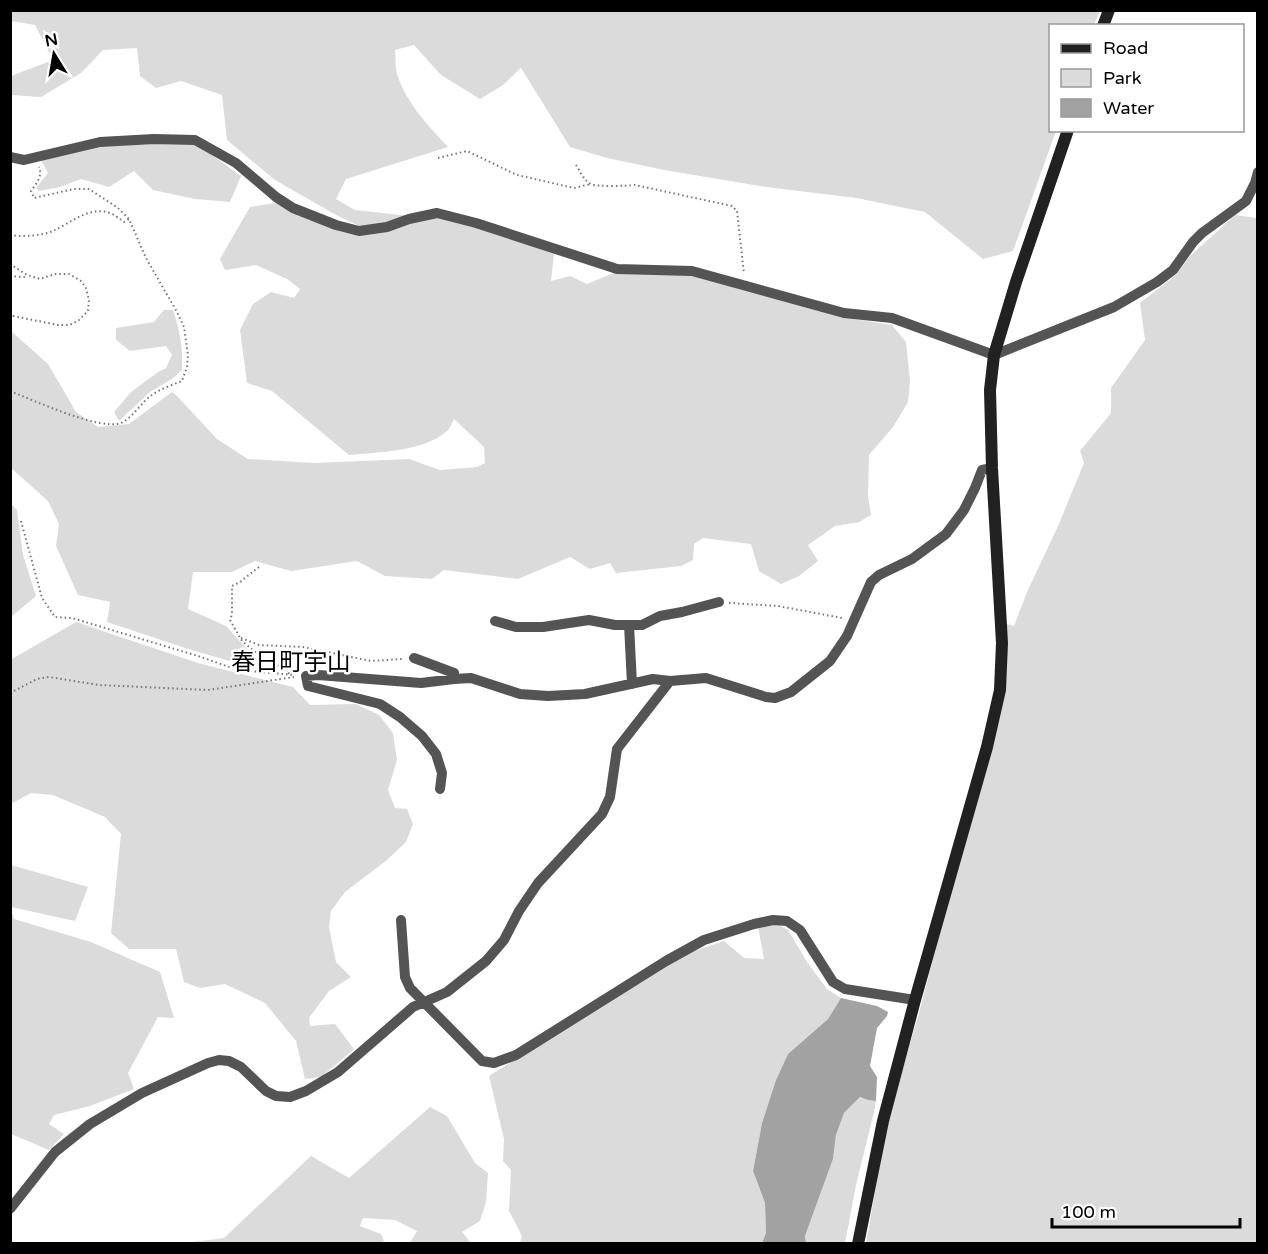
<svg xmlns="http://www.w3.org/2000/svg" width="1268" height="1254" viewBox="0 0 1268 1254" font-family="'Varela Round','Noto Sans JP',sans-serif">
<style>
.green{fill:#dbdbdb}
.water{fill:#a2a2a2}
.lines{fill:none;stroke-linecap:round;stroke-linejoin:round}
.path{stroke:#767676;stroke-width:2;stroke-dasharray:1.5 3;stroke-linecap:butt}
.street{stroke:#545454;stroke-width:10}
.secondary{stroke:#212121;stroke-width:12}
.labels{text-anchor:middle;stroke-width:5;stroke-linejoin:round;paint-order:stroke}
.quarter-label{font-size:24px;fill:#000;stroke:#fff}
</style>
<rect width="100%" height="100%" fill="#fff"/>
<path class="green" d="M10 11H1100L1094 25 1050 26V130L1056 131 1013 251 983 259 925 212 856 198 766 187 664 170 607 158 570 147 521 68 503 85 480 99 441 75 414 45 395 50C396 58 395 67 397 74 406 103 428 125 448 147L346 179 336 199 355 210 409 216 387 224 359 226 336 215 275 180 227 140 222 95 181 81 156 88 140 76 137 48 103 50 81 73 41 97 11 95V76L53 60 35 25 11 21Z
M194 142 241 176 230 202 195 199 153 190 134 171 109 187 81 179 60 187 39 191 36 188 48 173 40 158 99 144Z
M275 203 346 231 435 217 471 223 554 254 551 281 570 276 587 284 614 273 693 275 841 317 892 325 906 342 910 381 908 402 893 427 869 455 868 496 871 515 859 522 835 526 808 545 818 561 799 576 781 584 759 571 751 544 703 538 694 544 693 560 681 566 616 573 610 563 590 569 570 557 518 579 444 570 432 579 385 576 357 561 291 571 255 561 232 572H193L188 609 226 626 258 661 243 665 185 648 107 622 110 602 78 595 56 546 59 524 48 501 11 468V331L48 364 76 412 98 427 129 424 172 392 177 396 217 439 248 459 314 463 409 459 440 470 477 467 485 463 484 447 454 419C452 423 450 428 447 431 423 452 378 452 349 455L272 391 247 383 240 330 253 304 271 292 294 298 300 289 287 279 256 265 225 270 220 259 250 207Z
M1235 215 1257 218V1243L866 1244 887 1122 919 1013 1001 698 1007 664V624L1014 626 1027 592 1058 526 1084 463 1080 451 1111 413V388L1145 340 1140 303 1176 275 1190 256Z
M164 310H173C180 332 183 346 182 370L172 379 150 392 119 421 114 412 131 392 158 372 166 368 172 355 166 346 130 351 116 340V328L154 322Z
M10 503 17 510 23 555 36 596 11 617Z
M76 622 198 663 293 687 310 705 356 704 379 715 393 733 397 760 388 790 395 808 407 809 413 824 406 842 387 860 345 892 331 911 329 927 336 962 351 977 329 991 309 1018 310 1026 335 1024 354 1049 321 1077 305 1079 296 1041 265 1003 225 984 200 988 184 982 176 949H129L111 933 121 834 105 817 53 795 31 793 11 804 10 660Z
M11 865 88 887 75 921 11 907Z
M10 908 14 919 91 942 160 972 174 1018 158 1017 128 1073 134 1089 90 1106 54 1115 49 1124 64 1134 49 1150 11 1134Z
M777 924 788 930 807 962 827 989 841 998 828 1019 788 1054 776 1080 762 1123 753 1171 765 1203 766 1233 762 1243H520L522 1236 509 1211 511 1170 503 1161 504 1139 489 1076 671 962 697 950 724 941 744 958 764 959 758 927Z
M860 1097 868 1100 876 1101 874 1112 856 1185 845 1243H806L805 1236 833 1159 836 1135 844 1113Z
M430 1107 447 1116 475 1163 488 1173 486 1202 480 1221 462 1232 471 1243H410L417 1231 395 1220 363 1218 360 1226 381 1234 384 1241 377 1244 185 1243 224 1238 311 1156 349 1178Z"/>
<path class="water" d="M841 998 877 1006 888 1012 887 1016 877 1028 870 1066 877 1077 876 1101 868 1100 860 1097 844 1113 836 1135 833 1159 805 1236 806 1243H762L766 1233 765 1203 753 1171 762 1123 776 1080 788 1054 828 1019Z"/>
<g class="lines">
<path class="path" d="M438 158 467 151 517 175 574 188 591 184
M576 165C580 171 584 181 591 184 598 187 626 186 635 185L732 206 737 211 744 274
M10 235C23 237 41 236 53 231 71 223 91 204 112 214 116 216 120 219 124 222L129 219
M10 264 27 275 40 279 55 274H69L81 281 86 288 89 300 88 311 79 320 70 325H58L13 316 10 314
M10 276 24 277 27 275
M10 391C33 400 100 431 121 423 134 417 141 402 152 395 160 389 172 385 182 381L187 367 188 355 184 327 177 312 146 258 129 219 118 208 89 189H74L34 198 31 191C36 184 43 176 39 167
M21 521 42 598 55 617 72 618 198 656 238 670 294 675
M259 567 240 582 232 586V614L230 620 242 641 265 660 286 669 290 675
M729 603 778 606 842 618
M241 638 259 645 303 647 371 661 402 659
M10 693 37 679 49 677 99 685 208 690 294 677"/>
<path class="street" d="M10 157 24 160 100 142 154 139 195 140 236 163 276 197 293 208 336 225 359 231 387 227 409 219 437 213 476 223 617 269 692 271 844 313 892 318 994 355 1114 307 1157 282 1173 270 1193 242 1202 233 1246 201 1255 183 1258 172
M495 621 516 627H543L589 620 615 625H629
M414 658 454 673V679
M632 684 629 625H642L660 616 682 612 719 602
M440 789 442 773 436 754 422 736 400 717 380 704 308 686 306 676 318 675 421 683 454 679 471 678 520 694 548 696 585 694 653 679 670 681 706 678 766 697 775 698 791 692 830 661 847 636 871 582 879 575 912 559 946 534 964 510 975 488 982 470 992 468
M401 920 405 977 410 988 482 1061 494 1063 516 1055 666 961 704 940 754 924 773 920 787 921 800 930 833 982 845 989 915 1000
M10 1209 55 1152 90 1124 142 1093 208 1063 219 1060 229 1061 241 1067 266 1091 276 1096 290 1097 306 1091 338 1072 413 1007 447 992 486 961 504 940 519 911 538 883 602 814 610 797 617 749 670 681"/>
<path class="secondary" d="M1103 26 1109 10
M858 1244 883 1121 915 1000 987 747 1000 690 1002 643 992 468 990 390 994 355 1016 282 1068 130"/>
</g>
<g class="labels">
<g class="quarter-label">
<text x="291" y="670">春日町宇山</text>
</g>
</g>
<rect width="1268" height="1254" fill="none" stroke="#000000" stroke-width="24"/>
<rect x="1049" y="24" width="195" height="108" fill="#ffffff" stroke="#999999" stroke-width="1.5"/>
<rect x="1061" y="44" width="30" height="9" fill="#212121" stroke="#999999" stroke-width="1.5"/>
<text x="1103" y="54" font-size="18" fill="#000000">Road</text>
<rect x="1061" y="69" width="30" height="18" fill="#dbdbdb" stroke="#999999" stroke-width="1.5"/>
<text x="1103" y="84" font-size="18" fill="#000000">Park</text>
<rect x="1061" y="99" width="30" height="18" fill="#a2a2a2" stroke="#999999" stroke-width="1.5"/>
<text x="1103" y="114" font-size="18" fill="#000000">Water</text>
<g transform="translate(54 54) rotate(349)" stroke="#ffffff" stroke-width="4.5" paint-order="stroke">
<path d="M0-4.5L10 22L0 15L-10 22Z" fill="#000000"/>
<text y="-9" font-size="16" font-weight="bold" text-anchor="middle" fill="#000000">N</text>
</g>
<path d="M1052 1218v9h188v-9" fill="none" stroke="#000000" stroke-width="3"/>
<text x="1061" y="1218" font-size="18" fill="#000000" stroke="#ffffff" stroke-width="4.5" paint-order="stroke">100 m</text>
</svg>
